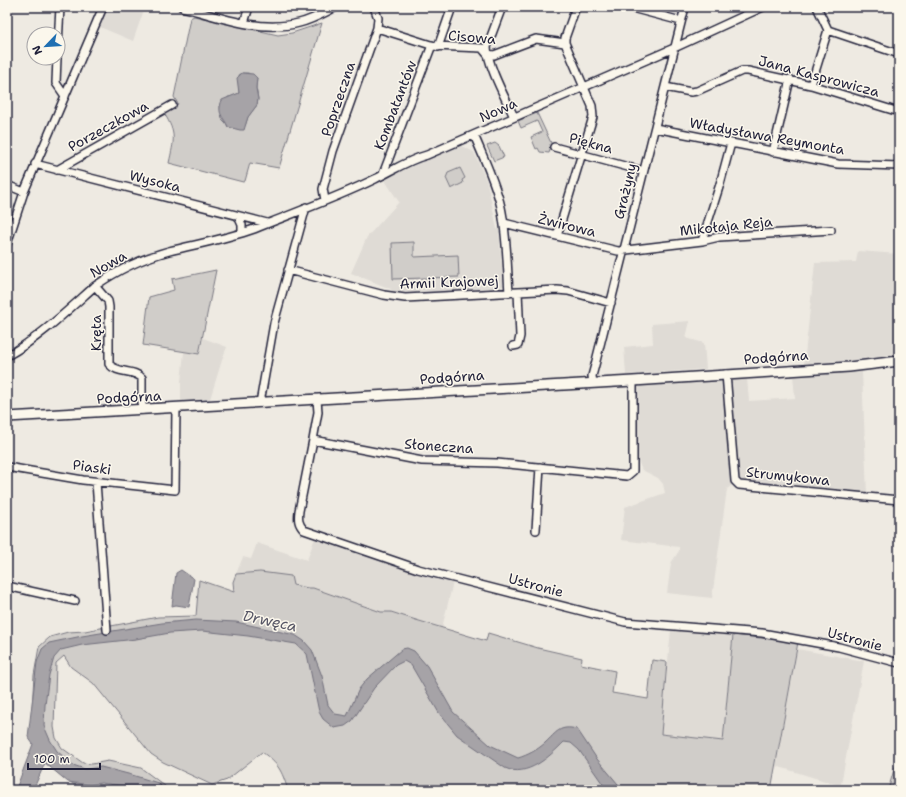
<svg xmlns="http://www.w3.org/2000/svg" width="906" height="797" viewBox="0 0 906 797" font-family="'Shantell Sans',sans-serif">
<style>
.built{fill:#dfdbd5}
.green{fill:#d0cdc9;stroke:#797882;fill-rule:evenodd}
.water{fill:#a6a3a7;stroke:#716f7c}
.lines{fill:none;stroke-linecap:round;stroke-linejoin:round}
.minor-casing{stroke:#22223b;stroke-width:10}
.major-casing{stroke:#22223b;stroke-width:12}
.minor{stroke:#fbf7ec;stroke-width:7}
.major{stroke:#fbf7ec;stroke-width:9}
.labels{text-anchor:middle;stroke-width:3;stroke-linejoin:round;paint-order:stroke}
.street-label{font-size:14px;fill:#22223b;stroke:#fbf7ec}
.water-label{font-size:15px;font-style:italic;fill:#575666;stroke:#fbf7ec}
</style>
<rect width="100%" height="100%" fill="#eeeae2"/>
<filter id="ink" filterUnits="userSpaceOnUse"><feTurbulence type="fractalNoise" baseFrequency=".025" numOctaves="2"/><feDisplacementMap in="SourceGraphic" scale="8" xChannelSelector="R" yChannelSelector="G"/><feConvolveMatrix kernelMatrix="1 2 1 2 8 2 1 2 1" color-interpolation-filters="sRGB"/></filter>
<g filter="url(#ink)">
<path class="built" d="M108 7H145L133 41 100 27Z
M459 145 474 152 487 182 497 229H499L503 285 499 289 391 293V289L351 273 367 237 399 202 384 179Z
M858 251 899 254V354L854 360 804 364 815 263 856 262Z
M690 321 686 338 704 343 706 369 626 375 624 347 653 344 652 324Z
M203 338 227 347 223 357 210 399 209 401 181 403V382L184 352 199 354Z
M862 372 867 495 740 483 738 481 729 380 747 378 749 401 795 398 793 375Z
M722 379 724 383 732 485 727 489 712 598 667 593 671 563 679 551V547L621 540 625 507 665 493 663 484 658 478 642 470 638 461 635 390 637 386 643 385Z
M315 538 408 569 453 582 442 628 391 612H381L313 588H308L293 585 260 572 236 574 243 557 251 559 257 543 307 560Z
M671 629 733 635 723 741 661 734Z
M797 649 864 661 841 784 838 785 776 766Z"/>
<path class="green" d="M194 16 278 35 292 33 322 23 279 168 250 163 245 181 243 182 169 163C174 140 177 134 164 113L178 104 174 97 190 18ZM242 73H248L257 78 256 88 258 99 257 105 248 117 245 126 228 127 226 123 222 119 220 106 228 97 234 96 239 93V75Z
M537 113 552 145 549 153 540 152 538 148 536 149 531 137 542 132 537 121 521 128 518 121Z
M495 143 499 146 504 157 494 161 487 146Z
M460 168 465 178 462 180 463 183 451 189 446 178 448 173Z
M414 242V257L458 255 459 277 393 279 392 243Z
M216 270 199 354 143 345 149 297 174 290 172 279Z
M260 572 291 576 293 585 308 588H313L381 612H391L416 620 486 641 488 633 538 648 582 658 581 664 615 671 612 693 648 699 652 660 667 662 661 734 723 741 733 635 798 642 771 790H288C281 769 279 765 262 752L227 780 212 785 163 762 151 754 93 683 71 667 64 656 56 663 54 727 56 738 62 748 83 763 92 764 108 761 141 768 165 786 167 790H94L92 788H126L101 781 86 784H73L48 765 34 736 32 709 34 675 39 647 50 637 68 632 85 631 158 617 196 616 199 580 234 592 233 582 236 574Z
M899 733V790H888L896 763Z"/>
<path class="water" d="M242 73 253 74 257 78 256 88 258 99 257 105 248 117 244 130H240L228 127C224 116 216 115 222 100L239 93 237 78Z
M181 570 194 579 189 607 176 605 172 606 176 573Z
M196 620 236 622 295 635 304 641 312 650 322 676 328 705 335 714 347 716 359 689 367 679 402 649 407 648 414 651 427 666 453 712 490 745 518 758C528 755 537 750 545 743 557 732 559 725 577 729L597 759 623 790H607L579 750 571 743 564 742C549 757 527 778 505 768L457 735 439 713 411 665 404 661 396 665 374 688 352 721 345 726 334 728 323 719 319 712 307 654 296 644 248 636 202 631 170 633 136 639 82 645 61 650 54 658 49 675 45 705 44 726 50 740 57 751 73 765 85 769 101 767 132 775 158 783 165 790H136L129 787 101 783 90 785 68 782 45 763 33 790 16 789 33 744 28 737 37 662 42 649 49 643 82 636 162 623Z"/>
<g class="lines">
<g class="minor-casing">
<path id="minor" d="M182 7C219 17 260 33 299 23 312 20 324 13 336 7
M502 7 487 47C488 67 506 99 514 117
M628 7 681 21
M817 7 828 30 899 54
M244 23 249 7
M377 28 434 46 482 48 487 54 494 55 536 39 565 43
M58 45 60 7
M438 47 452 7
M57 58 56 83 65 96
M811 85 828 30
M665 87 691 92 697 91 742 71H748L811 85 899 112
M655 128 838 164 899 166
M474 135C484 159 495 181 501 207 507 235 507 264 509 293
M554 147 643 171
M773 152 790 79
M35 164 267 223
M57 170 172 105
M383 174 432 45
M7 185 24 192
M325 200 323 189 333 151 377 28 378 18 374 7
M238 216 242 225V232
M504 223 618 251 702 241 719 237 831 230
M557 236 593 117 592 106 565 43V38L576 7
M702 241 720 184 731 143
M7 244 24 192 103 7
M288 270 384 295 405 298 557 290 568 291 611 303
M95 286 108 301 109 307V364C117 374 134 369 142 378V410
M513 346 518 345 520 336 518 292
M7 356C39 338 67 311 95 286 116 271 143 258 169 251 197 244 226 239 254 229 294 213 336 198 375 179 392 171 408 160 427 155L674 48 763 7
M726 374 735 481 739 485 899 500
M593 383 592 376 595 365 685 7
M317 400 318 412 313 440 299 511C298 519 298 524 304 530L418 569 625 622 762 633 839 647 899 663
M260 403 274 323 306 207
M313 440 422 461 497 463 627 476 633 471V381
M7 467 83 480 175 490 176 408
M96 482 107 630
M536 530 540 467
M7 586 75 601"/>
</g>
<g class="major-casing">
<path id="major" d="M7 417 633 381 849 367 899 361"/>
</g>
<use href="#minor" class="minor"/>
<use href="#major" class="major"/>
</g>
</g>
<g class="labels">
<g class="street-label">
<text transform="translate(472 37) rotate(5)" y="5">Cisowa</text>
<text transform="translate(819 76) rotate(15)" y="5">Jana Kasprowicza</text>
<text transform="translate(338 99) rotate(-71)" y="5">Poprzeczna</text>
<text transform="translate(395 105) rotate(-69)" y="5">Kombatantów</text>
<text transform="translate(498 110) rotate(-24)" y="5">Nowa</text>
<text transform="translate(108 126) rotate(-29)" y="5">Porzeczkowa</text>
<text transform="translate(767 136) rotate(10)" y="5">Władysława Reymonta</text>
<text transform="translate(591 143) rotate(15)" y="5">Piękna</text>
<text transform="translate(155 181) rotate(14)" y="5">Wysoka</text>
<text transform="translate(625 191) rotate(-76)" y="5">Grażyny</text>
<text transform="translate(567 225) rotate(14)" y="5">Żwirowa</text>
<text transform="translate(726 226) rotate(-6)" y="5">Mikołaja Reja</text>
<text transform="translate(108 264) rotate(-30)" y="5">Nowa</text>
<text transform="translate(449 282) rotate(-2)" y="5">Armii Krajowej</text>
<text transform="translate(96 333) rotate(-90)" y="5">Kręta</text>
<text transform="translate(776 357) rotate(-4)" y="5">Podgórna</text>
<text transform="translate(452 377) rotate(-4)" y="5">Podgórna</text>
<text transform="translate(129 397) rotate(-3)" y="5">Podgórna</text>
<text transform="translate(439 446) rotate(4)" y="5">Słoneczna</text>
<text transform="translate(92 467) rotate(8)" y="5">Piaski</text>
<text transform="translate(788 476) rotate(6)" y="5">Strumykowa</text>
<text transform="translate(536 585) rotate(15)" y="5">Ustronie</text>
<text transform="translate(855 639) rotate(15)" y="5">Ustronie</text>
</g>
<g class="water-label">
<text transform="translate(270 621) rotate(12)" y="5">Drwęca</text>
</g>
</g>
<rect width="906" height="797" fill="none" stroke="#fbf7ec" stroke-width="24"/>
<rect x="12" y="12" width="882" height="773" fill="none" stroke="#22223b" stroke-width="1.5" filter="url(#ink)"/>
<g transform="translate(46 46) rotate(245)"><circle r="19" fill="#fbf7ec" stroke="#a4a2a5"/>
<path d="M0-3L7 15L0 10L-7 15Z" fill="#1f6fb2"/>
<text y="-6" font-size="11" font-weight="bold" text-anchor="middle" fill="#22223b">N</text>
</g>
<path d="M28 763v6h72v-6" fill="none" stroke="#22223b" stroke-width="2"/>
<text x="34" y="763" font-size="12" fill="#22223b" stroke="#fbf7ec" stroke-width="3" paint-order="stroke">100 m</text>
</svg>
